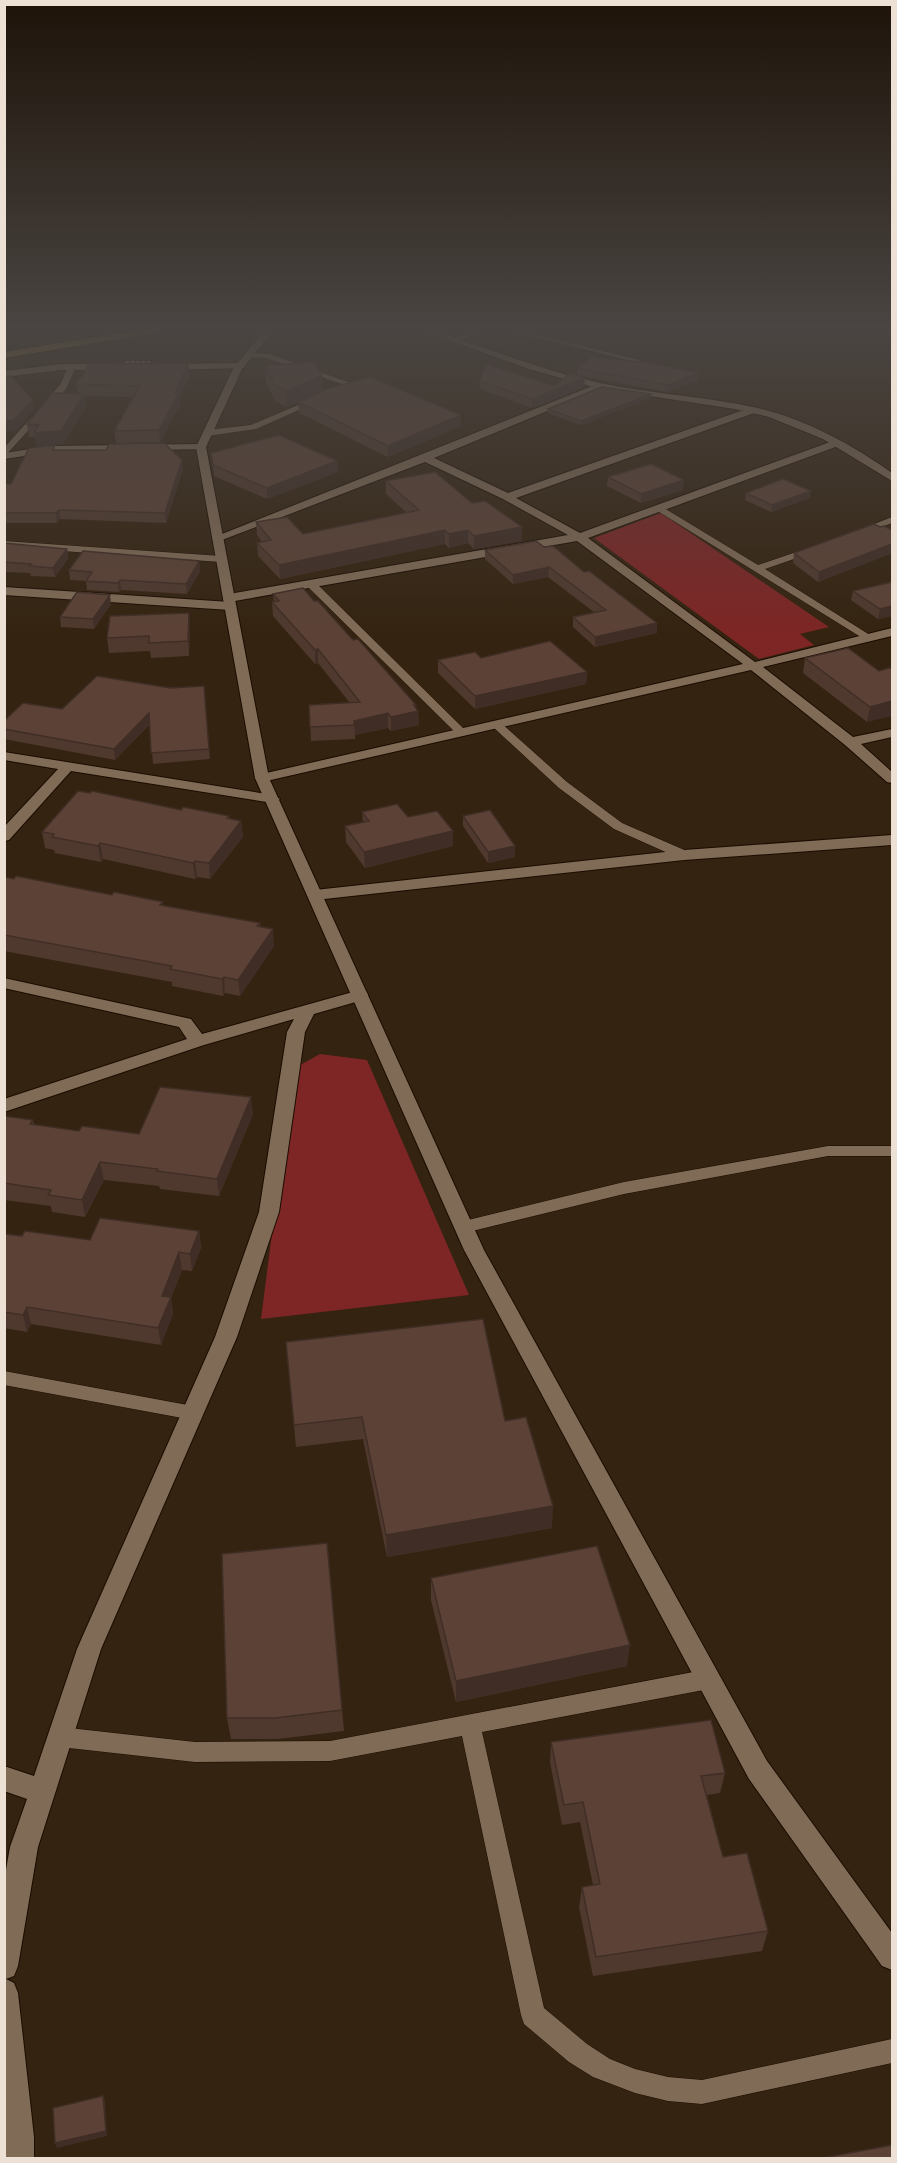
<svg xmlns="http://www.w3.org/2000/svg" width="897" height="2163" viewBox="0 0 897 2163" font-family="'Archivo Narrow',sans-serif">
<style>
.green{fill:#7d2625}
.lines{fill:none;stroke-linecap:round;stroke-linejoin:round}
.service-casing{stroke:#1b0c00;stroke-width:1}
.minor-casing{stroke:#1b0c00;stroke-width:2}
.tertiary-casing{stroke:#1b0c00;stroke-width:2}
.trunk-casing{stroke:#1b0c00;stroke-width:2}
.path{stroke:#8c7d6e;stroke-width:2;stroke-dasharray:4 1.5;stroke-linecap:butt}
.service{fill:#806b56;fill-rule:evenodd}
.minor{fill:#806b56;fill-rule:evenodd}
.tertiary{fill:#806b56;fill-rule:evenodd}
.trunk{fill:#ae8a32;fill-rule:evenodd}
.wall{fill:#4f392e}
.shaded-wall{fill:#402e26}
.building{fill:#5c4236;stroke:#402e26;stroke-width:1.5}
</style>
<rect width="100%" height="100%" fill="#342310"/>
<path class="green" d="M661 513 829 627 800 634 814 645 759 659 594 538Z
M320 1054 367 1060 469 1295 261 1319 293 1069Z"/>
<g class="lines">
<g class="service-casing">
<path id="service" d="M502 329H515L643 361 639 363Z
M248 353 270 354 356 385 343 392H337V388L345 385 266 358 245 357V353Z
M69 365 76 367 66 389 4 457V448L60 385Z
M312 399 319 401 256 429 207 436 203 433 207 430 251 425Z
M659 505 758 565 808 548H814V552L765 569 873 637 872 639H864L656 510 654 508Z
M892 517V523L859 535 854 532Z
M4 541 221 556 226 559 221 562 4 547Z
M307 582H315L465 730V734H457L307 586Z
M496 721 500 722 567 782 622 823 689 852 690 855 689 858H679L614 829 559 788 492 726 490 724Z
M828 1146H892V1156H828L624 1194 464 1233 458 1231 456 1227 458 1223 464 1221 624 1182Z
M4 1371 193 1406 199 1408 202 1413 199 1418 193 1420 4 1385Z
M709 1669 716 1672 719 1679 716 1686 709 1689 482 1732 544 2008 587 2044 610 2059 635 2069 668 2077 702 2080 892 2039V2063L702 2104 668 2101 635 2093 593 2077 569 2062 524 2024 521 2015 462 1736 330 1761 195 1762 60 1747 52 1744 49 1737 52 1730 60 1727 195 1742 330 1741Z"/>
</g>
<g class="minor-casing">
<path id="minor" d="M475 329H487L458 342 450 340Z
M241 363 244 364V368L165 370 160 367 165 364Z
M61 364H110L115 367 110 370H61L4 377V371Z
M600 383 605 386 603 388 434 458 508 493 749 408H757V412L516 498 580 533 833 441H841V445L588 538 755 662 892 628V636L763 667 853 737 892 729V737L861 744 892 772V783L887 782 845 745 751 670 262 782 257 781 255 778 257 775 262 774 743 664 577 541 229 602 223 598 229 594 568 535 503 499 425 462 222 540H214L212 538Z
M201 444 206 447 205 449 51 452 4 459V453L51 446Z
M4 587 230 602 236 606 230 610 4 595Z
M4 752 273 795 280 799 273 803 71 771 9 840 4 841V827L58 769 4 760Z
M892 835V845L684 860 315 900 307 895 315 890 684 850Z
M4 978 191 1019 202 1034 360 990 366 991 368 995 366 999 314 1014 305 1032 279 1212 237 1337 101 1649 38 1847 18 1966 14 1976 6 1979 14 1983 18 1993 34 2137V2158H4V1881L10 1847 27 1799 4 1791V1766L34 1776 77 1649 215 1337 259 1212 287 1032 294 1019 204 1045 4 1112V1099L187 1039 179 1027 4 988Z"/>
</g>
<g class="tertiary-casing">
<path id="tertiary" d="M265 329H275L242 369 206 447 269 778 484 1250 767 1761 892 1933V1970L882 1966 749 1779 464 1250 255 778 196 447 233 369Z
M417 329H430C486 348 542 370 600 383 650 394 703 396 753 407 804 418 851 444 892 473V481L823 439 769 417 735 409 597 388 529 369Z"/>
</g>
<g class="trunk-casing">
<path id="trunk" d="M145 329H165L160 332 4 358V352Z"/>
</g>
<path class="path" d="M125 362H150"/>
<use href="#service" class="service"/>
<use href="#minor" class="minor"/>
<use href="#tertiary" class="tertiary"/>
<use href="#trunk" class="trunk"/>
</g>
<path class="wall" d="M188 364 189 376 179 398 180 405 160 442 116 443 114 431 134 397 85 396 86 407 63 444 37 446 35 437H29L27 424 78 394 76 384Z
M265 366 323 391 461 426 388 457 299 413 298 402 287 407 275 401 266 382Z
M577 368 698 373V380L668 392 577 375Z
M480 381 554 386 584 387 532 408 480 389Z
M650 398 581 425 548 413V409Z
M56 450 183 469 166 523 60 519 57 523H4V484H11Z
M211 453 337 461 338 472 267 499 214 476Z
M608 477 683 490 641 503 607 486Z
M386 481 472 503 522 527V541L474 549 468 543 449 548 445 544 280 579 258 556 257 543 262 542 257 535 256 522 303 534 407 513 386 494Z
M746 493 810 498 771 512 745 500Z
M892 530V553L818 582 793 563 794 553Z
M536 541 657 633 595 647 573 627V617L595 613 548 577 513 584 485 559V550Z
M4 543 67 549 68 559 55 577 31 576 30 573 4 572Z
M199 561 200 571 187 594 121 590 119 592 87 590 86 581 70 580 69 570Z
M892 582V616L878 619 851 600 853 591Z
M273 594 416 708 418 711 419 725 391 731 388 728 355 735V739L311 741 309 705 350 703 318 663 315 664 273 616 272 602H274Z
M111 604 94 629 61 627 60 617Z
M190 627 189 656 151 658 150 651 109 653 107 638Z
M481 658 587 672 586 684 475 709 438 673V660Z
M805 658 879 671 867 722 803 673Z
M204 686 210 759 153 764 150 724 115 760 4 739V721L170 688Z
M181 810 229 816 230 819 241 821 243 837 210 879 197 877 195 879 103 859 101 862 55 853 54 850 45 848 42 832Z
M362 812 408 817 453 831V846L365 868 346 842 345 826 363 822Z
M463 816 515 857 488 863 463 826Z
M4 877 260 923V927L274 946 240 996 225 993 223 996 172 986V982L4 951Z
M253 1114 219 1196 160 1189 159 1186 104 1180 85 1217 52 1212 51 1206 4 1200V1116L33 1120 34 1125 79 1131 139 1134Z
M199 1231 201 1248 192 1271 182 1270 171 1298 173 1314 161 1345 31 1324 27 1332 4 1328V1234L22 1236 90 1240Z
M286 1342 505 1421 552 1528 387 1557 363 1439 296 1447Z
M327 1543 344 1731 278 1739H231L227 1718Z
M431 1578 627 1666 456 1702 431 1600Z
M551 1742 725 1773 720 1793 707 1795 723 1857 768 1931 762 1951 593 1976 579 1907 582 1887 593 1885 580 1822 562 1825 550 1762Z"/>
<path class="shaded-wall" d="M188 364 189 376 179 398 180 405 160 442 159 430Z
M698 373V380L668 392V385Z
M322 376 323 392 287 407 286 391Z
M585 378 584 387 532 408V399Z
M84 394 86 407 63 444 37 446 34 433Z
M651 394 650 398 581 425V421Z
M33 400 34 410 16 431 4 433V421Z
M461 415V426L388 457V446Z
M182 460 183 469 166 523 165 513Z
M337 461 338 472 267 499V488Z
M684 480 683 490 641 503V494Z
M811 491 810 498 771 512 772 505Z
M59 510 60 519 57 523 56 513Z
M522 527V541L474 549V536Z
M445 530V544L280 579 279 565Z
M468 530V543L449 548V534Z
M892 544V553L818 582 819 572Z
M67 549 68 559 55 577 53 568Z
M199 561 200 571 187 594 186 584Z
M549 567 548 577 513 584V575Z
M120 580 121 590 119 592 118 583Z
M110 595 111 604 94 629 93 619Z
M892 606V616L878 619 880 609Z
M189 613 190 627 189 656 188 641Z
M657 623V633L595 647V637Z
M318 649V663L315 664V650Z
M587 672 586 684 475 709V696Z
M892 701V716L867 722 870 707Z
M414 705H416V711H418L419 725 391 731V717Z
M149 713 150 723 115 760 114 749Z
M388 713V728L355 735 354 721Z
M241 821 243 837 210 879 209 863Z
M453 831V846L365 868 364 852Z
M100 843 103 859 101 862 98 846Z
M515 846V857L488 863V852Z
M195 861 197 877 195 879 193 863Z
M273 929 274 946 240 996 238 980Z
M224 977 225 993 223 996 222 979Z
M251 1097 253 1114 219 1196 217 1179Z
M100 1162 104 1180 85 1217 82 1200Z
M199 1231 201 1248 192 1271 190 1254Z
M179 1252 182 1270 171 1298 173 1314 161 1345 158 1328 162 1296Z
M27 1307 31 1324 27 1332 23 1315Z
M553 1506 552 1528 387 1557 386 1535Z
M630 1645 627 1666 456 1702V1681Z
M103 2096 105 2101 107 2136 57 2148 55 2143Z"/>
<path class="building" d="M591 357 651 363 698 373 668 385 577 368Z
M315 362 322 376 286 391 274 385 265 366Z
M90 364H188L175 393H179L159 430 114 431 140 386 76 384Z
M486 364 554 386 569 374 585 378 532 399 480 381Z
M11 376 33 400 14 420 4 421V377Z
M370 377 461 415 388 446 298 402 327 389Z
M602 387 651 394 581 421 548 409Z
M52 393 84 394 61 431 34 433 39 425 27 424Z
M279 435 337 461 267 488 213 465 211 453Z
M164 443 182 460 165 513 59 510 56 513H4V484H11L29 448 55 445 53 450H106L109 444Z
M651 464 684 480 641 494 608 477Z
M435 472 472 503 485 501 522 527 474 536 468 530 449 534 445 530 279 565 257 543 271 540 256 522 287 517 303 534 419 510 386 481Z
M783 479 811 491 772 505 746 493Z
M874 524 880 527 884 526 892 530V544L819 572 794 553Z
M536 541 544 547 553 546 584 572 589 571 657 623 595 637 573 617 606 610 549 567 513 575 485 550Z
M4 543 67 549 53 568 29 566 31 564 4 562Z
M83 551 199 561 186 584 120 580 118 583 86 581 92 572 69 570Z
M892 582V606L880 609 853 591Z
M303 588 314 601H318L353 640 358 639 416 705H414L418 711 391 717 388 713 354 721V725L310 727 309 705 360 702 318 649 315 650 272 602 279 601 273 594Z
M77 592 110 595 93 619 60 617Z
M189 613 188 641 149 643V636L107 638 110 616Z
M550 641 587 672 475 696 438 660 475 652 481 658Z
M848 648 879 671 892 667V701L870 707 805 658Z
M97 676 170 688 204 686 209 749 151 753 149 713 114 749 4 729V721L23 703 62 709Z
M78 791 90 793 92 791 181 810 183 807 229 816 227 818 241 821 209 863 195 861 193 863 100 843 98 846 52 837 54 834 42 832Z
M397 804 408 817 437 811 453 831 364 852 345 826 369 821 362 812Z
M490 810 515 846 488 852 463 816Z
M16 876 112 895 114 892 163 902 160 905 260 923 257 926 273 929 238 980 224 977 222 979 170 969 172 966 4 935V877L14 879Z
M160 1087 251 1097 217 1179 157 1171 158 1169 100 1162 82 1200 48 1195 51 1190 4 1183V1116L33 1120 30 1124 79 1131 82 1126 139 1134Z
M100 1218 199 1231 190 1254 179 1252 162 1296 171 1297 158 1328 27 1307 23 1315 4 1312V1234L22 1236 25 1231 90 1240Z
M483 1319 505 1421 526 1417 553 1506 386 1535 362 1417 294 1425 286 1342Z
M327 1543 342 1710 275 1718H227L222 1554Z
M597 1546 630 1645 456 1681 431 1578Z
M711 1720 725 1773 701 1776 723 1857 747 1853 768 1931 596 1957 582 1887 600 1884 583 1802 564 1805 551 1742Z
M103 2096 106 2131 55 2143 53 2108Z
M892 2145V2158H823Z"/>
<linearGradient id="sky" x2="0" y2="1"><stop stop-color="#1d1309"/><stop offset="0.52" stop-color="#4a4542"/><stop offset="1" stop-color="#4a4542" stop-opacity="0"/></linearGradient>
<rect width="897" height="632" fill="url(#sky)"/>
<rect width="897" height="2163" fill="none" stroke="#ede1d5" stroke-width="12"/>
</svg>
